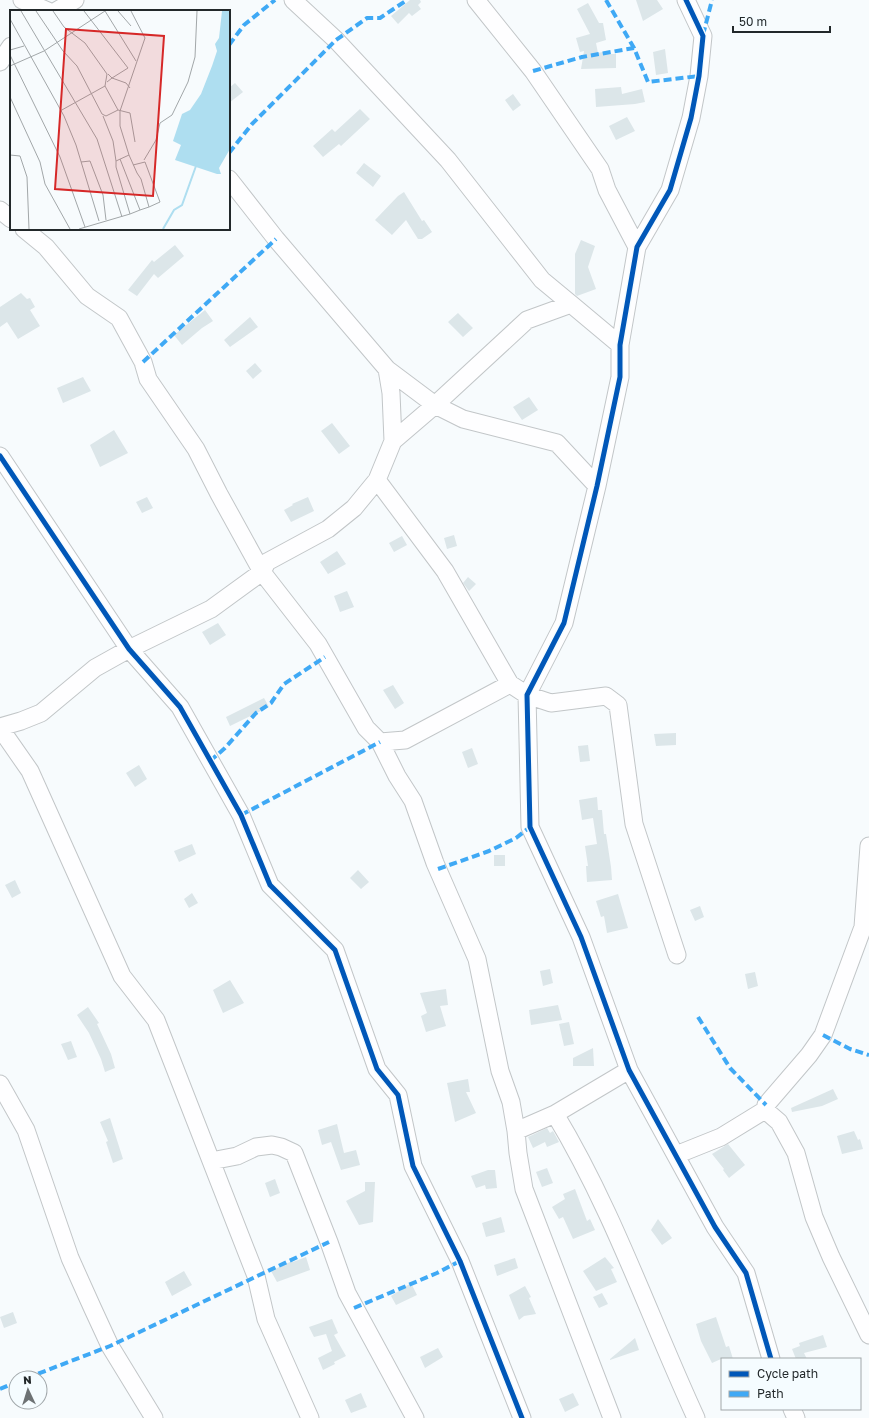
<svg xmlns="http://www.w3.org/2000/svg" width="869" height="1418" viewBox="0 0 869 1418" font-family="'Golos Text',sans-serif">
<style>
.building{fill:#dce6e9}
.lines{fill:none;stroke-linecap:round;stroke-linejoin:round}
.minor-casing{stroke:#c2c6c8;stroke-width:19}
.minor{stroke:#fefeff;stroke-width:17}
.quiet{stroke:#3fa9f5;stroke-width:4;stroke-dasharray:8 4;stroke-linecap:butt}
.cycleway-casing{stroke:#f5fcff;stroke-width:8}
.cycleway{stroke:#0057b8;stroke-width:5}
.inset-river{fill:none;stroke:#aedef0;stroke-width:2}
.inset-road{fill:none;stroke:#a2a7a9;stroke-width:1}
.view{fill:#d62828;fill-opacity:0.15;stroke:#d62828;stroke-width:2}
.inset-edge{fill:none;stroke:#22282a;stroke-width:2}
</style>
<rect width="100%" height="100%" fill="#f7fbfd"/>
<path class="building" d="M410 0H420L421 2 418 5 421 9 412 16 409 13 398 24 391 16Z
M636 0H657L663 9 643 21Z
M588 3 599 23H603L606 40 596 43 598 53 607 51 608 54H616V68L581 69 584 51 580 52 576 38 590 34 577 9Z
M665 49 668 73 656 75 653 52Z
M235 83 243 92 229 103V88Z
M621 87 622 94 642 89 645 102 635 104 596 107 595 89Z
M513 94 521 105 513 111 505 100Z
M360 109 370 119 341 146 339 144 323 157 313 146 332 129 335 132Z
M627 117 635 131 616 140 609 126Z
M364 163 381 176 373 187 356 173Z
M404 192 422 221 424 220 432 232 422 239H418L406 220 392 235 375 220 398 196Z
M581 240 595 246 588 267 596 289 577 296 575 294V254Z
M175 245 184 256 158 278 154 274 137 296 128 290 152 260 154 262Z
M21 293 27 299 30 298 35 307 30 310 40 326 18 339 7 322 0 327V307Z
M205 310 213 321 202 328 182 345 174 335Z
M458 313 473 328 463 337 448 322Z
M250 317 258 327 230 347 224 340Z
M255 363 262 371 253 379 246 371Z
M83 377 91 391 63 403 57 388Z
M529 397 538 410 522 420 513 407Z
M332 423 350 446 339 454 321 431Z
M114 430 128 453 100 467 90 445Z
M147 497 153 508 142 513 136 502Z
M308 497 314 511 291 522 284 510 293 505 292 504Z
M454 535 457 546 447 549 444 538Z
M402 536 407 545 394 552 389 543Z
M337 551 346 564 328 574 320 562Z
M468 577 476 584 469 591 463 583Z
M347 591 354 607 340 612 334 596Z
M218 623 226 635 210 645 202 632Z
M393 685 404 703 395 709 383 690Z
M264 698 269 707 230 726 226 717Z
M676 733V745L656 746 654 734Z
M588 745 590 761 580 762 578 746Z
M472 748 478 764 468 768 462 752Z
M139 765 147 779 135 787 126 773Z
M597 797 598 810H602L604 834H606L611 867 612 880 587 882 586 866H588L585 846 597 844 593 818 582 820 579 800Z
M192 844 196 854 179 862 174 851Z
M494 855H505V866H494Z
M358 870 369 882 361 889 350 878Z
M15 880 21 893 12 898 5 885Z
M192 893 198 903 189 908 184 899Z
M618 894 628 928 607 933 604 916 601 917 596 901Z
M700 906 704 917 695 921 690 910Z
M550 969 553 983 543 986 540 971Z
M755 972 758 986 748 989 745 974Z
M230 980 244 1003 223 1013 213 990Z
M446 989 448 1005 440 1006 446 1026 426 1032 421 1016 427 1013 420 993Z
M558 1005 562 1020 531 1025 529 1010Z
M88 1007 99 1023 97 1024 111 1054 115 1068 105 1072 101 1059 89 1033 77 1015Z
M569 1022 574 1044 564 1046 559 1024Z
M71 1041 77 1057 68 1060 61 1044Z
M593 1048 594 1066H573V1058Z
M468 1079 470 1092H466L476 1113 455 1122 447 1083Z
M833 1089 838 1099 822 1106 792 1112 791 1108Z
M110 1118 123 1159 113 1163 106 1142 108 1141 100 1122Z
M337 1124 344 1153 356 1150 360 1165 341 1170 331 1142 322 1145 318 1130Z
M547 1128 550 1133 553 1131 559 1142 547 1147 545 1142 533 1148 528 1137Z
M854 1131 858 1140 860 1139 863 1149 842 1154 837 1136Z
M728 1144 745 1165 729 1178 723 1170 724 1169 712 1154Z
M547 1168 553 1183 542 1187 536 1172Z
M488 1170H495L497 1188 486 1189 485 1185 476 1188 471 1176Z
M275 1179 280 1193 270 1197 265 1183Z
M365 1182H375L373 1222 359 1225 346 1201 365 1191Z
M575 1189 587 1221 590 1219 595 1230 573 1239 563 1217 559 1219 552 1207 565 1199 563 1194Z
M501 1217 505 1232 486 1237 482 1223Z
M658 1219 672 1238 662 1245 651 1230Z
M306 1257 310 1270 277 1282 271 1271 292 1261 293 1262Z
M605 1257 614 1268 611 1269 617 1282 596 1291 583 1271Z
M515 1258 518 1268 497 1276 494 1265Z
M184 1271 192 1285 172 1296 165 1282Z
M411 1283 417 1295 396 1305 391 1296Z
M525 1286 531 1297 529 1298 536 1314 524 1316 519 1320 509 1295Z
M602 1293 608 1304 599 1308 593 1297Z
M13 1312 17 1323 4 1328 0 1317Z
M716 1317 726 1347 729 1346 733 1359H721L712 1363 701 1341 696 1324Z
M332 1319 338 1333 334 1335 346 1356 334 1362 335 1364 323 1370 318 1358 332 1351 326 1334 314 1337 309 1327Z
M823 1335 827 1347 804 1353 807 1359H796L792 1349 800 1346 799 1343Z
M635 1338 639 1350 610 1360V1359Z
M438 1348 443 1357 425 1368 420 1357Z
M361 1393 367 1407 351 1413 345 1400Z
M573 1393 579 1405 565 1412 559 1399Z"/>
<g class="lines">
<g class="minor-casing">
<path id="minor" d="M22 0 48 11
M293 0 336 40 448 160 542 280 571 304 527 320 435 405 387 369
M476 0 533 71 600 169 607 190 637 247
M686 0 703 36 699 76 691 118 670 190 637 247 620 345V377L597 486 564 623 527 695 530 827 581 937 629 1070 715 1227 746 1273 771 1359
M56 11 75 0
M0 62 11 46
M229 179 276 239 387 369 391 393 393 441 377 480 445 571 510 684 527 695 551 703 606 696 618 705 634 824 677 955
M0 210 11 219
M24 229 46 247 87 296 119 318 143 362 148 379 196 449 219 494 262 572 318 644 366 728 380 742 405 740 510 684
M571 304 620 345
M393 441 435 405 463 419 557 443 597 486
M0 456 129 649 180 707 241 815 270 885 335 950 377 1069 398 1095 413 1166 460 1261 522 1418
M0 727 21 721 41 713 95 668 129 649 211 609 262 572 267 562 328 529 354 508 377 480
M0 728 30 771 122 976 156 1020 256 1276 266 1319 310 1418
M380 742 397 776 413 801 435 863 477 959 500 1071 511 1102 516 1131
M0 1084 26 1130 70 1258 92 1307 110 1346 154 1418
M765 1110 766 1105 809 1055 823 1035 863 927 869 846
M555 1114C613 1210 649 1316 696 1418
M676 1155 721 1137 765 1110 779 1122 796 1153 814 1217 831 1257 869 1335
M211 1161 237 1156 256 1147 272 1145 281 1147 294 1153 329 1242 347 1293 415 1418
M792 1409 796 1418
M612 1418 524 1189 518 1153 516 1131 555 1114 629 1070"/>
</g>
<use href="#minor" class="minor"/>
<path class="quiet" d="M606 0 634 48 648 82 699 76
M703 35 712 0
M229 45 244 25 275 0
M533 71 582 57 634 48
M229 153 252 124 336 40 367 18H380L407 0
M143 362 276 239
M210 761 225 748 256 713 271 703 284 684 325 657
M241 815 380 742
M438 869 489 851 516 838 530 827
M698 1017 730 1068 766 1105
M823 1035 850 1049 869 1055
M354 1308 437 1273 460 1261
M27 1378 110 1346 329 1242
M0 1389 16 1382"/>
<g class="cycleway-casing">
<path id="cycleway" d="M686 0 703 36 699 76 691 118 670 190 637 247 620 345V377L597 486 564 623 527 695 530 827 581 937 629 1070 715 1227 746 1273 771 1359
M0 456 129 649 180 707 241 815 270 885 335 950 377 1069 398 1095 413 1166 460 1261 522 1418"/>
</g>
<use href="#cycleway" class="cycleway"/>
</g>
<g transform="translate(10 10)">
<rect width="220" height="220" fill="#f7fbfd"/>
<path d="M212 1H220V139L209 158 211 164H207L165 150 171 135 163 131 172 104 180 100 191 84 202 56 207 41 205 34 209 28Z" fill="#aedef0"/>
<path class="inset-river" d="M153 219 164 200 172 195 186 156"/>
<path class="inset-road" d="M11 1 87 129 112 207M26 1 53 41 67 56 92 104 96 106 108 100M43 1 54 17 75 33 97 64 95 76 108 100 120 103 125 132M74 1 118 58 102 68 98 64M108 1 121 16M121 1 135 28 110 101V116L119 145 127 163 131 169 139 197 150 192 135 152 123 155M0 9 54 106 66 135 89 211M0 40 14 36M0 45 50 147 75 217M0 56 34 41 95 1 126 51M97 72 102 68 116 73 120 78M0 87 30 152 35 174 60 219M50 101 95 76M93 106 103 131 106 151M0 145 10 146 17 167 19 219M119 145 106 151V157L120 204 130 200M110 149 130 200 139 197M134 150 146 130 150 113 162 105 178 72 185 47 187 1M71 152 80 151 93 185 96 210M69 219 120 204"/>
<path class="view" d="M56 19 154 26 143 186 45 179Z"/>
<rect width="220" height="220" class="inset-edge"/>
</g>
<rect x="721" y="1358" width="140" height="52" fill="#f5fcff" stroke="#a1a7aa"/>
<rect x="729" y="1371" width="20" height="6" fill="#0057b8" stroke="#a1a7aa"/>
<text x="757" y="1378" font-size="12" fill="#22282a">Cycle path</text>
<rect x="729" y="1391" width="20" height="6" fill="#3fa9f5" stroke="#a1a7aa"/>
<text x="757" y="1398" font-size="12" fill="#22282a">Path</text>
<g transform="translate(28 1390) rotate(356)"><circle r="19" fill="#f5fcff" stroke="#a1a7aa"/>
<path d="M0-3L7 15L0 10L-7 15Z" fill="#6d7274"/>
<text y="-6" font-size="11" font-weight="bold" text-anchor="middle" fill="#22282a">N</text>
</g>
<path d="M733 26v6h97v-6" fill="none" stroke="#22282a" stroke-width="2"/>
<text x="739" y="26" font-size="12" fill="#22282a" stroke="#f5fcff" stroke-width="3" paint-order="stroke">50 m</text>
</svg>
